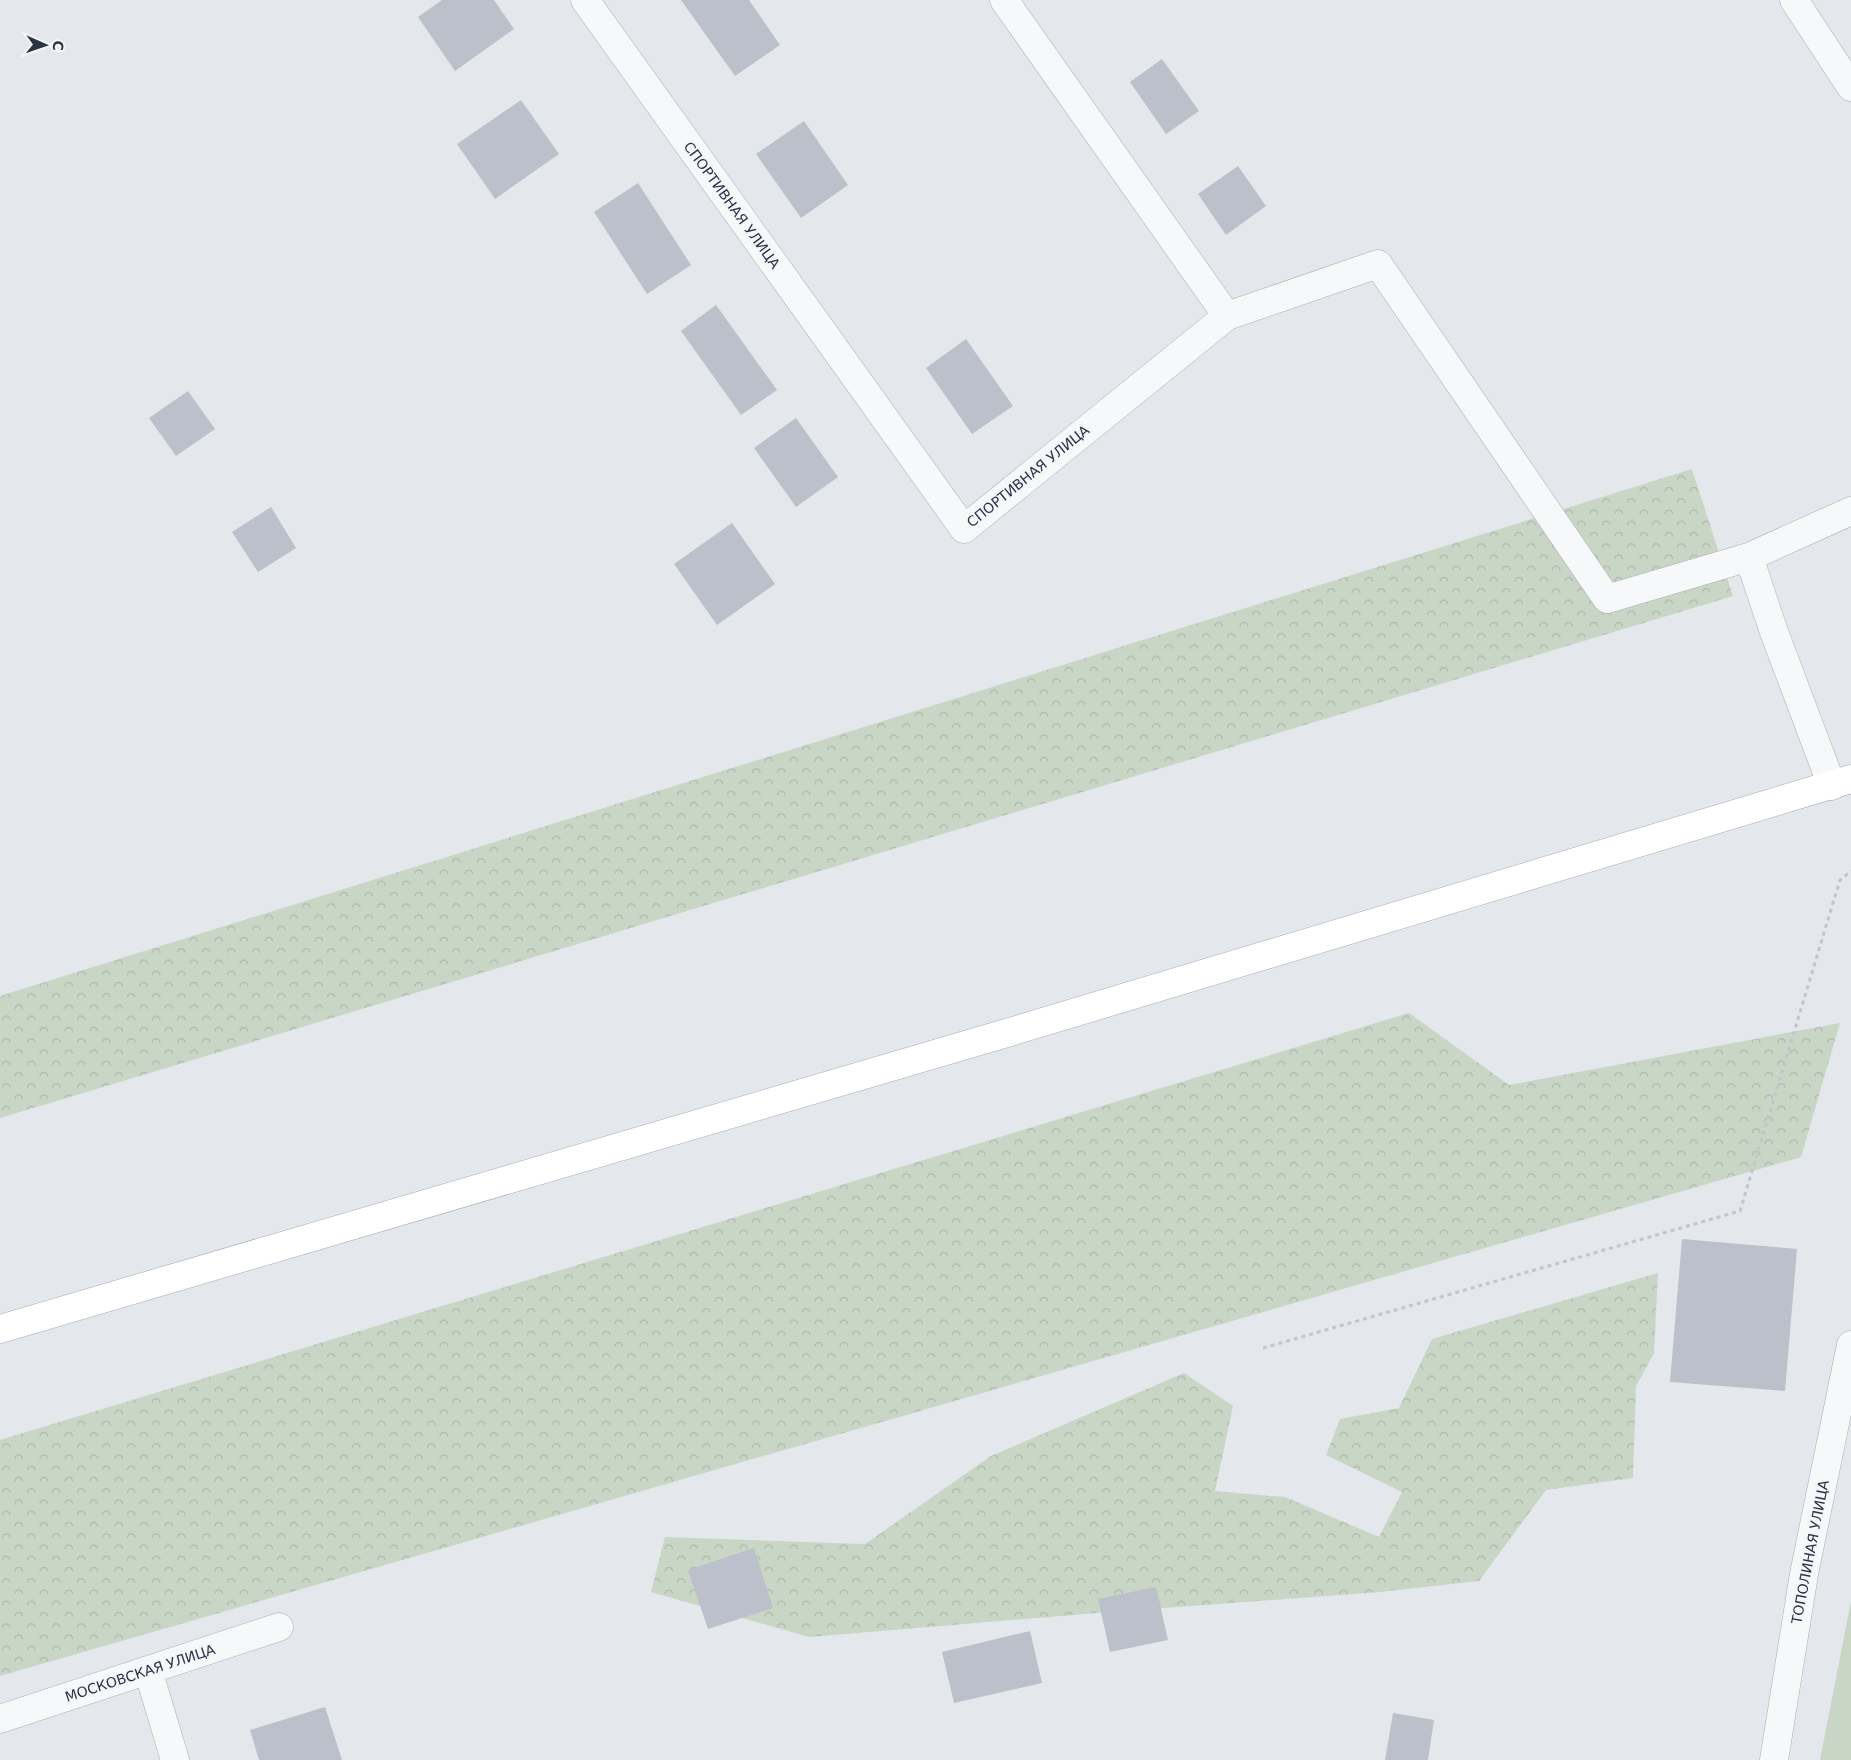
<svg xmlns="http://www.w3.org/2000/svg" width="1851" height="1760" viewBox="0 0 1851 1760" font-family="'DejaVu Sans',sans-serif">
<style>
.forest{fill:url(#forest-crowns)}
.garden{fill:#c9d6c5}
.building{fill:#bbc0ca}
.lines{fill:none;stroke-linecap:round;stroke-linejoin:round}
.street-casing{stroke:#a9aeb7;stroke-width:29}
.primary-casing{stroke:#a3abb8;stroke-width:29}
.path{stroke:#c2c5cb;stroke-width:3;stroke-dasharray:4 4;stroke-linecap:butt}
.street{stroke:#f7f8fa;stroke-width:28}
.primary{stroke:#fff;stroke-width:28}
.labels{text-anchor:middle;stroke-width:4.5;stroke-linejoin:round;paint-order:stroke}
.street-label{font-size:14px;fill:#2b3445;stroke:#f4f6f9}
</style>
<defs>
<pattern id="forest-crowns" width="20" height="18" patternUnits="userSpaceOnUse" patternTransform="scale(1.25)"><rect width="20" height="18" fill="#c9d6c5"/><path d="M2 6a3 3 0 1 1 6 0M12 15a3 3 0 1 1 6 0" fill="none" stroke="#adb8ab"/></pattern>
</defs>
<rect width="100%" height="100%" fill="#e4e7ec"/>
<path class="forest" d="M1692 469 1733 596 0 1118V996Z
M1409 1013 1509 1085 1840 1023 1801 1157 0 1676V1440Z
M1658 1273 1654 1353 1636 1386 1633 1478 1546 1490 1479 1581 1380 1592 1096 1613 809 1637 651 1592 665 1537 865 1544 991 1456 1184 1373 1233 1406 1215 1491 1285 1497 1379 1537 1402 1492 1326 1455 1340 1419 1399 1408 1432 1339Z"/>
<path class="garden" d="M1851 1601V1760H1820Z"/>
<path class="building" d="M442 0H494L514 29 455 71 418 17Z
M681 0H749L780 45 735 76Z
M1162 59 1199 111 1166 134 1130 82Z
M521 100 559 154 495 199 457 144Z
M804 121 848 185 801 218 756 154Z
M1238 166 1266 206 1226 235 1198 194Z
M638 183 691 265 647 294 594 212Z
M716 305 777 390 741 415 681 331Z
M966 339 1013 406 972 434 926 368Z
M188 391 215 429 176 456 149 418Z
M796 418 838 477 796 507 754 448Z
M271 507 296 548 258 572 232 532Z
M732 523 775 584 717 625 674 564Z
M1682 1239 1797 1249 1785 1391 1670 1382Z
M754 1548 773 1608 708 1629 688 1570Z
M1156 1587 1168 1640 1110 1652 1098 1599Z
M1030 1631 1042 1683 954 1703 942 1652Z
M325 1707 342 1760H259L250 1730Z
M1393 1713 1434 1720 1428 1760H1385Z"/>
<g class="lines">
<g class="street-casing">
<path id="street" d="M585 0 964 529 1227 316 1378 264 1607 599 1749 557
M1004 0 1227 316
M1794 0 1851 87
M1832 786 1774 632 1749 557 1851 511
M148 1670 175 1760
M0 1719 279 1627
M1774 1760 1804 1574 1851 1345"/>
</g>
<g class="primary-casing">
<path id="primary" d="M0 1329 1010 1032 1851 779"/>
</g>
<path class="path" d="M1263 1348 1740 1211 1840 880 1851 871"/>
<use href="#street" class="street"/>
<use href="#primary" class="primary"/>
</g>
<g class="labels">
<g class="street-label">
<text transform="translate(732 205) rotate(54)" y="5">СПОРТИВНАЯ УЛИЦА</text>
<text transform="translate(1028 476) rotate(-39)" y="5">СПОРТИВНАЯ УЛИЦА</text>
<text transform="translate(1810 1552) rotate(-79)" y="5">ТОПОЛИНАЯ УЛИЦА</text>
<text transform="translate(140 1673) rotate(-18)" y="5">МОСКОВСКАЯ УЛИЦА</text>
</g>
</g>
<g transform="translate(45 45) rotate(92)" stroke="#f4f6f9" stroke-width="4" paint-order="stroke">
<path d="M0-4L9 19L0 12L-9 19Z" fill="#2b3445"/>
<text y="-8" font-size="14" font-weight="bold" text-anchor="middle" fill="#2b3445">С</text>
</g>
</svg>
